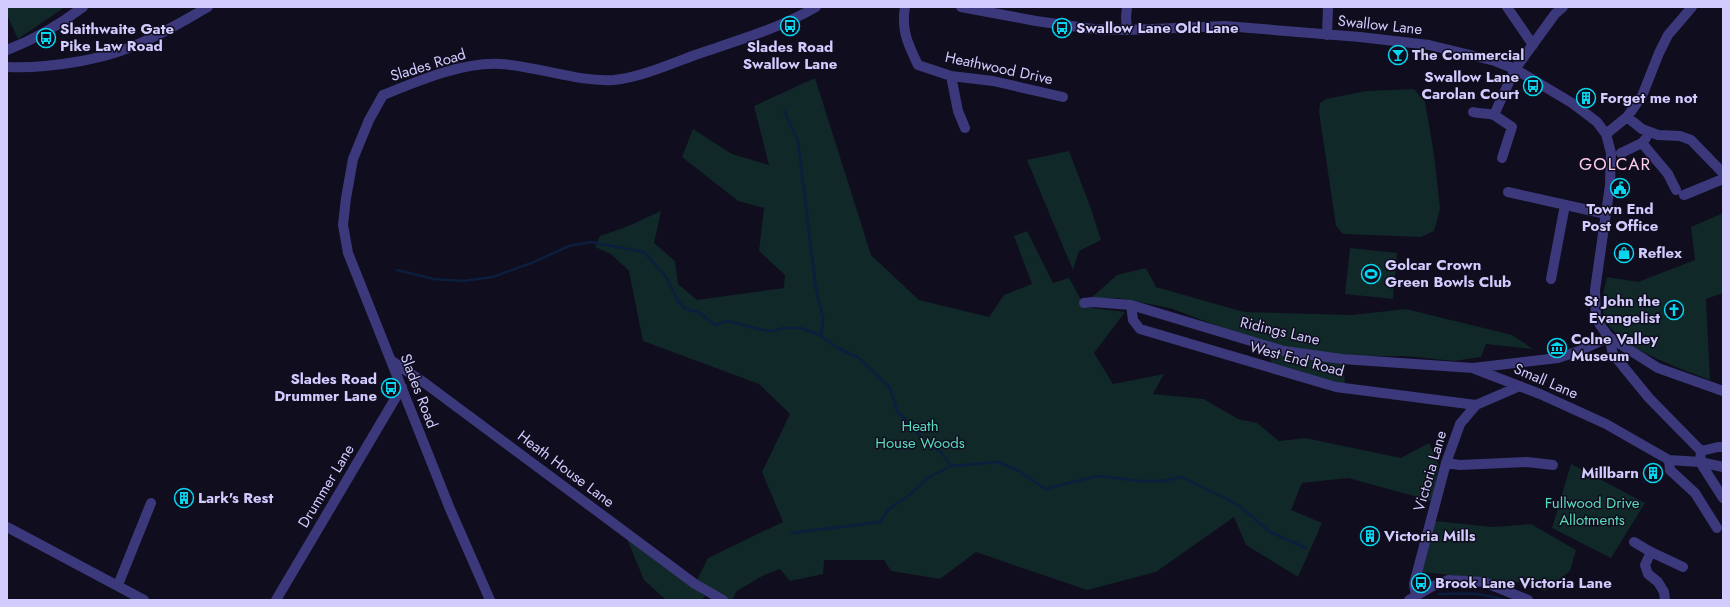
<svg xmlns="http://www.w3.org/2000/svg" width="1730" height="607" viewBox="0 0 1730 607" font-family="Jost,sans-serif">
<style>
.green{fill:#102827}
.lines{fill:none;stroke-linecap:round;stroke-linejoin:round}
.stream{stroke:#0c1e3e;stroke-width:2.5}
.minor{stroke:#3b397c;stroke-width:10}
.labels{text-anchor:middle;stroke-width:3;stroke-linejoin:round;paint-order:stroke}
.street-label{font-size:15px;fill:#d1cbfe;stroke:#100d1e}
.poi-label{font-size:15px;font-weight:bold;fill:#d1cbfe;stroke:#100d1e;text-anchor:start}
.park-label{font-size:15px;fill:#5adbbb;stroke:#100d1e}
.quarter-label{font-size:17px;letter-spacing:1px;fill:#fecdec;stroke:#100d1e}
</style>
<rect width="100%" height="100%" fill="#100d1e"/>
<path class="green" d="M7 7H65L18 39 7 15Z
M815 78 871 255 919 300 989 317 1004 295 1032 284 1014 236 1027 231 1053 283 1069 278 1085 307 1125 312 1094 353 1113 384 1164 374 1153 394 1204 399 1238 419 1257 423 1279 441 1305 438 1401 458 1429 443 1439 465 1432 501 1348 478 1302 483 1291 510 1322 523 1298 577 1246 545 1234 517 1156 572 1087 590 976 552 940 579 891 571 884 560H824L823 574 790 581 780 569 764 575 737 591 732 600H727L695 584 708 558 783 522 762 472 790 414 759 384 643 341 629 271 611 254 595 247 600 236 626 227 661 211 654 243 675 261 678 284 697 300 784 288 785 275 759 251 764 208 738 201 682 157 693 129 732 154 769 165 754 106Z
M1414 89 1425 102 1434 154 1440 209 1434 231 1421 237 1343 234 1336 226 1319 112 1320 103 1326 99 1366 91Z
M1069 151 1090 206 1101 240 1079 251 1073 270 1027 160Z
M1723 213V293L1706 299 1710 380C1683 369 1613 347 1604 316 1600 303 1604 290 1607 277L1638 282 1695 260 1691 227Z
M1350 248 1397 253 1393 299 1345 294Z
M1146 268 1156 287 1244 312 1352 315 1406 309 1512 335 1533 349 1486 344 1481 357 1454 361 1406 356H1360L1343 354 1345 385 1272 363 1263 343 1170 308 1118 298H1091L1117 275Z
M1571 464 1645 503 1611 558 1552 528Z
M1435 521 1492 527 1531 524 1576 550 1570 571 1545 591 1524 583 1422 572Z
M627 539 705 596 702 600H666L644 580Z"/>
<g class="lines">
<path class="stream" d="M784 111 798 141 816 290 823 318 821 336
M397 270 434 279 463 281 493 277 534 262 569 246 591 242 644 252 666 277 678 301 686 309 698 312 715 325 727 321 763 330 773 331 783 328H801L821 336 836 347 859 358 890 388 897 411 916 430 923 441 941 452 951 466 998 462 1019 471 1045 489 1097 476 1140 481H1163L1182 477 1229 500 1242 508 1270 532 1306 548
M792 533 880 522 889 509 908 496 929 477 951 466
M1439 594C1462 593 1482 592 1504 600"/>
<path class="minor" d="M905 7C901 31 908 44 918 65L951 76 993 81 1063 97
M961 7 1036 21 1093 29 1127 30 1225 26 1360 37 1429 45 1495 61 1515 69 1572 103 1597 122 1606 134 1611 153 1610 185 1595 290 1596 316 1600 325 1609 337 1658 368 1723 391
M1127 7 1126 17 1127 30
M1507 7 1533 45
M1327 35 1328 7
M7 50C36 39 58 26 83 7
M7 67C45 69 104 60 138 44 162 34 185 20 208 7
M951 76 958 111 965 128
M1473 112C1480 114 1487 113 1494 115L1515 69 1555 14 1563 7
M1494 115 1512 127 1502 158
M1627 117 1642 129 1658 135 1680 136 1691 140 1723 173
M1606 134 1627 117 1642 96 1659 53 1668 35 1692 7
M1642 143 1668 174 1676 190
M1621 153 1642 143 1646 138
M1508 192 1606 214
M1684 195 1723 179
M1551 279 1565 205
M1084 303 1093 302 1131 305 1284 351 1342 359 1473 368 1558 358 1579 351 1609 337
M1131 305 1133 320 1140 329 1336 387 1476 405
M1609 337 1613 354 1649 398 1701 451 1700 462 1723 498
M392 361 426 384 695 584 723 600
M1475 369 1540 394 1606 424 1669 460 1700 462 1723 467
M1701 451 1718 447H1723
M1669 460 1670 470 1695 493 1717 528
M1446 463 1460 465 1527 462 1553 465
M7 527 144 600
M1634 542 1651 552 1645 565 1648 574 1658 582 1664 592 1665 600
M1651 552 1683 567
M118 585 151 503
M1416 596 1414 584 1446 463 1460 424 1476 405 1520 386
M276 600 402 387
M490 600 450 509 348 253 343 225 346 198 353 159 369 120 383 95C418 81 462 62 500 64 538 66 575 82 614 80 638 78 671 64 695 55 736 41 778 29 816 7
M1409 600 1431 587 1448 580 1484 582 1528 600"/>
</g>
<defs>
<g id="bus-ring" transform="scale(1)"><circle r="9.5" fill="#100d1e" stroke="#06d7ef" stroke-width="1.5"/><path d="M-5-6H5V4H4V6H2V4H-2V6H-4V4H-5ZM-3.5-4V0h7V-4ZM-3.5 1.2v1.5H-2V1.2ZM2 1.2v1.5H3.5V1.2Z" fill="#06d7ef"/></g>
<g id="bar-ring" transform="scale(1)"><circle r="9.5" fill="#100d1e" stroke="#06d7ef" stroke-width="1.5"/><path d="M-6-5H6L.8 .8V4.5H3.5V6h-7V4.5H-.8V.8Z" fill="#06d7ef"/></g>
<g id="building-ring" transform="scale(1)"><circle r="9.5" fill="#100d1e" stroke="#06d7ef" stroke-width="1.5"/><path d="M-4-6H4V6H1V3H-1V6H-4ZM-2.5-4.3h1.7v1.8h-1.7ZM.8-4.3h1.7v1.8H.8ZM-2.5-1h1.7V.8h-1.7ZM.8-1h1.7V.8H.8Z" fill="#06d7ef"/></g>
<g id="civic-ring" transform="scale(1)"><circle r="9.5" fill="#100d1e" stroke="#06d7ef" stroke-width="1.5"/><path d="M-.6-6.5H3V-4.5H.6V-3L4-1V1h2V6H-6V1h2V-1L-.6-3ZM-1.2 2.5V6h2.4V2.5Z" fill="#06d7ef"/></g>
<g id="shop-ring" transform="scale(1)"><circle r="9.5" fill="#100d1e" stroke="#06d7ef" stroke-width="1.5"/><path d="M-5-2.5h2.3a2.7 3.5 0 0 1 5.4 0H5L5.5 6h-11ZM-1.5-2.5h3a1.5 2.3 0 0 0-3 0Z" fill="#06d7ef"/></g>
<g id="stadium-ring" transform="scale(1)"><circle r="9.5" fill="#100d1e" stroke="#06d7ef" stroke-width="1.5"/><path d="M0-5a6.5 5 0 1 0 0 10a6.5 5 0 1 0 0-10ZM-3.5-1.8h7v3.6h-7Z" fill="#06d7ef"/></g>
<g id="church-ring" transform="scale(1)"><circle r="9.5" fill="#100d1e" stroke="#06d7ef" stroke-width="1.5"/><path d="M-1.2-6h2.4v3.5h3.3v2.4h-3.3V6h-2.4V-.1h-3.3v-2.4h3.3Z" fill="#06d7ef"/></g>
<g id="museum-ring" transform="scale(1)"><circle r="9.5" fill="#100d1e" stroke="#06d7ef" stroke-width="1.5"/><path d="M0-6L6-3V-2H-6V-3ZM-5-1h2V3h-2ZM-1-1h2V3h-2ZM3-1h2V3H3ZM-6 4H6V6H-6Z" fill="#06d7ef"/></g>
</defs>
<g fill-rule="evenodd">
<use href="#bus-ring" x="790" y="26"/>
<use href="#bus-ring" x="1062" y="28"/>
<use href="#bus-ring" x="46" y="38"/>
<use href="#bar-ring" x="1398" y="55"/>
<use href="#bus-ring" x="1533" y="86"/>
<use href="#building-ring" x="1586" y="98"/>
<use href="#civic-ring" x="1620" y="188"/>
<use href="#shop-ring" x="1624" y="253"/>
<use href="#stadium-ring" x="1371" y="274"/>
<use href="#church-ring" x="1674" y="310"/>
<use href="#museum-ring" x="1557" y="348"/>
<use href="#bus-ring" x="391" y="388"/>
<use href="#building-ring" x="1653" y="473"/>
<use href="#building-ring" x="184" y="498"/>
<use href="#building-ring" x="1370" y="536"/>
<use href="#bus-ring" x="1421" y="583"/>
</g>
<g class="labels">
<g class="street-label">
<text transform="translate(1380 25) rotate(6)" y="5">Swallow Lane</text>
<text transform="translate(428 65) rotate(-17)" y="5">Slades Road</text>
<text transform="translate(999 68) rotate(12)" y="5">Heathwood Drive</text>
<text transform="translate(1280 331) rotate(13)" y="5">Ridings Lane</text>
<text transform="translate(1297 359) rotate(15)" y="5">West End Road</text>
<text transform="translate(1546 381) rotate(23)" y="5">Small Lane</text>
<text transform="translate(419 391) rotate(69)" y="5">Slades Road</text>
<text transform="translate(566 469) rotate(37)" y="5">Heath House Lane</text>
<text transform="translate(1430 471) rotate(-74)" y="5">Victoria Lane</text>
<text transform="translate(326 486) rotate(-59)" y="5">Drummer Lane</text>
</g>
<g class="poi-label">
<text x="1076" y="33">Swallow Lane Old Lane</text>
<text x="60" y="34">Slaithwaite Gate<tspan x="60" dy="17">Pike Law Road</tspan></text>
<text x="790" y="52" text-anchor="middle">Slades Road<tspan x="790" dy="17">Swallow Lane</tspan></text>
<text x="1412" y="60">The Commercial</text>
<text x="1519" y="82" text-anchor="end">Swallow Lane<tspan x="1519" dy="17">Carolan Court</tspan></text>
<text x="1600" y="103">Forget me not</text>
<text x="1620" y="214" text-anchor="middle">Town End<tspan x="1620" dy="17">Post Office</tspan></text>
<text x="1638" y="258">Reflex</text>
<text x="1385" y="270">Golcar Crown<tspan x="1385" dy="17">Green Bowls Club</tspan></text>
<text x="1660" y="306" text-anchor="end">St John the<tspan x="1660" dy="17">Evangelist</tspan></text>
<text x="1571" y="344">Colne Valley<tspan x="1571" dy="17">Museum</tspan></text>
<text x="377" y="384" text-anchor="end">Slades Road<tspan x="377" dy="17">Drummer Lane</tspan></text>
<text x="1639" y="478" text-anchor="end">Millbarn</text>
<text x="198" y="503">Lark's Rest</text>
<text x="1384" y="541">Victoria Mills</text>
<text x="1435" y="588">Brook Lane Victoria Lane</text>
</g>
<g class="park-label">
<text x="920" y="431">Heath<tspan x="920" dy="17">House Woods</tspan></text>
<text x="1592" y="508">Fullwood Drive<tspan x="1592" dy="17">Allotments</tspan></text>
</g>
<g class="quarter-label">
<text x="1615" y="170">GOLCAR</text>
</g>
</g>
<rect width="1730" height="607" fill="none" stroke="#d1cbfe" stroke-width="16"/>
</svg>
